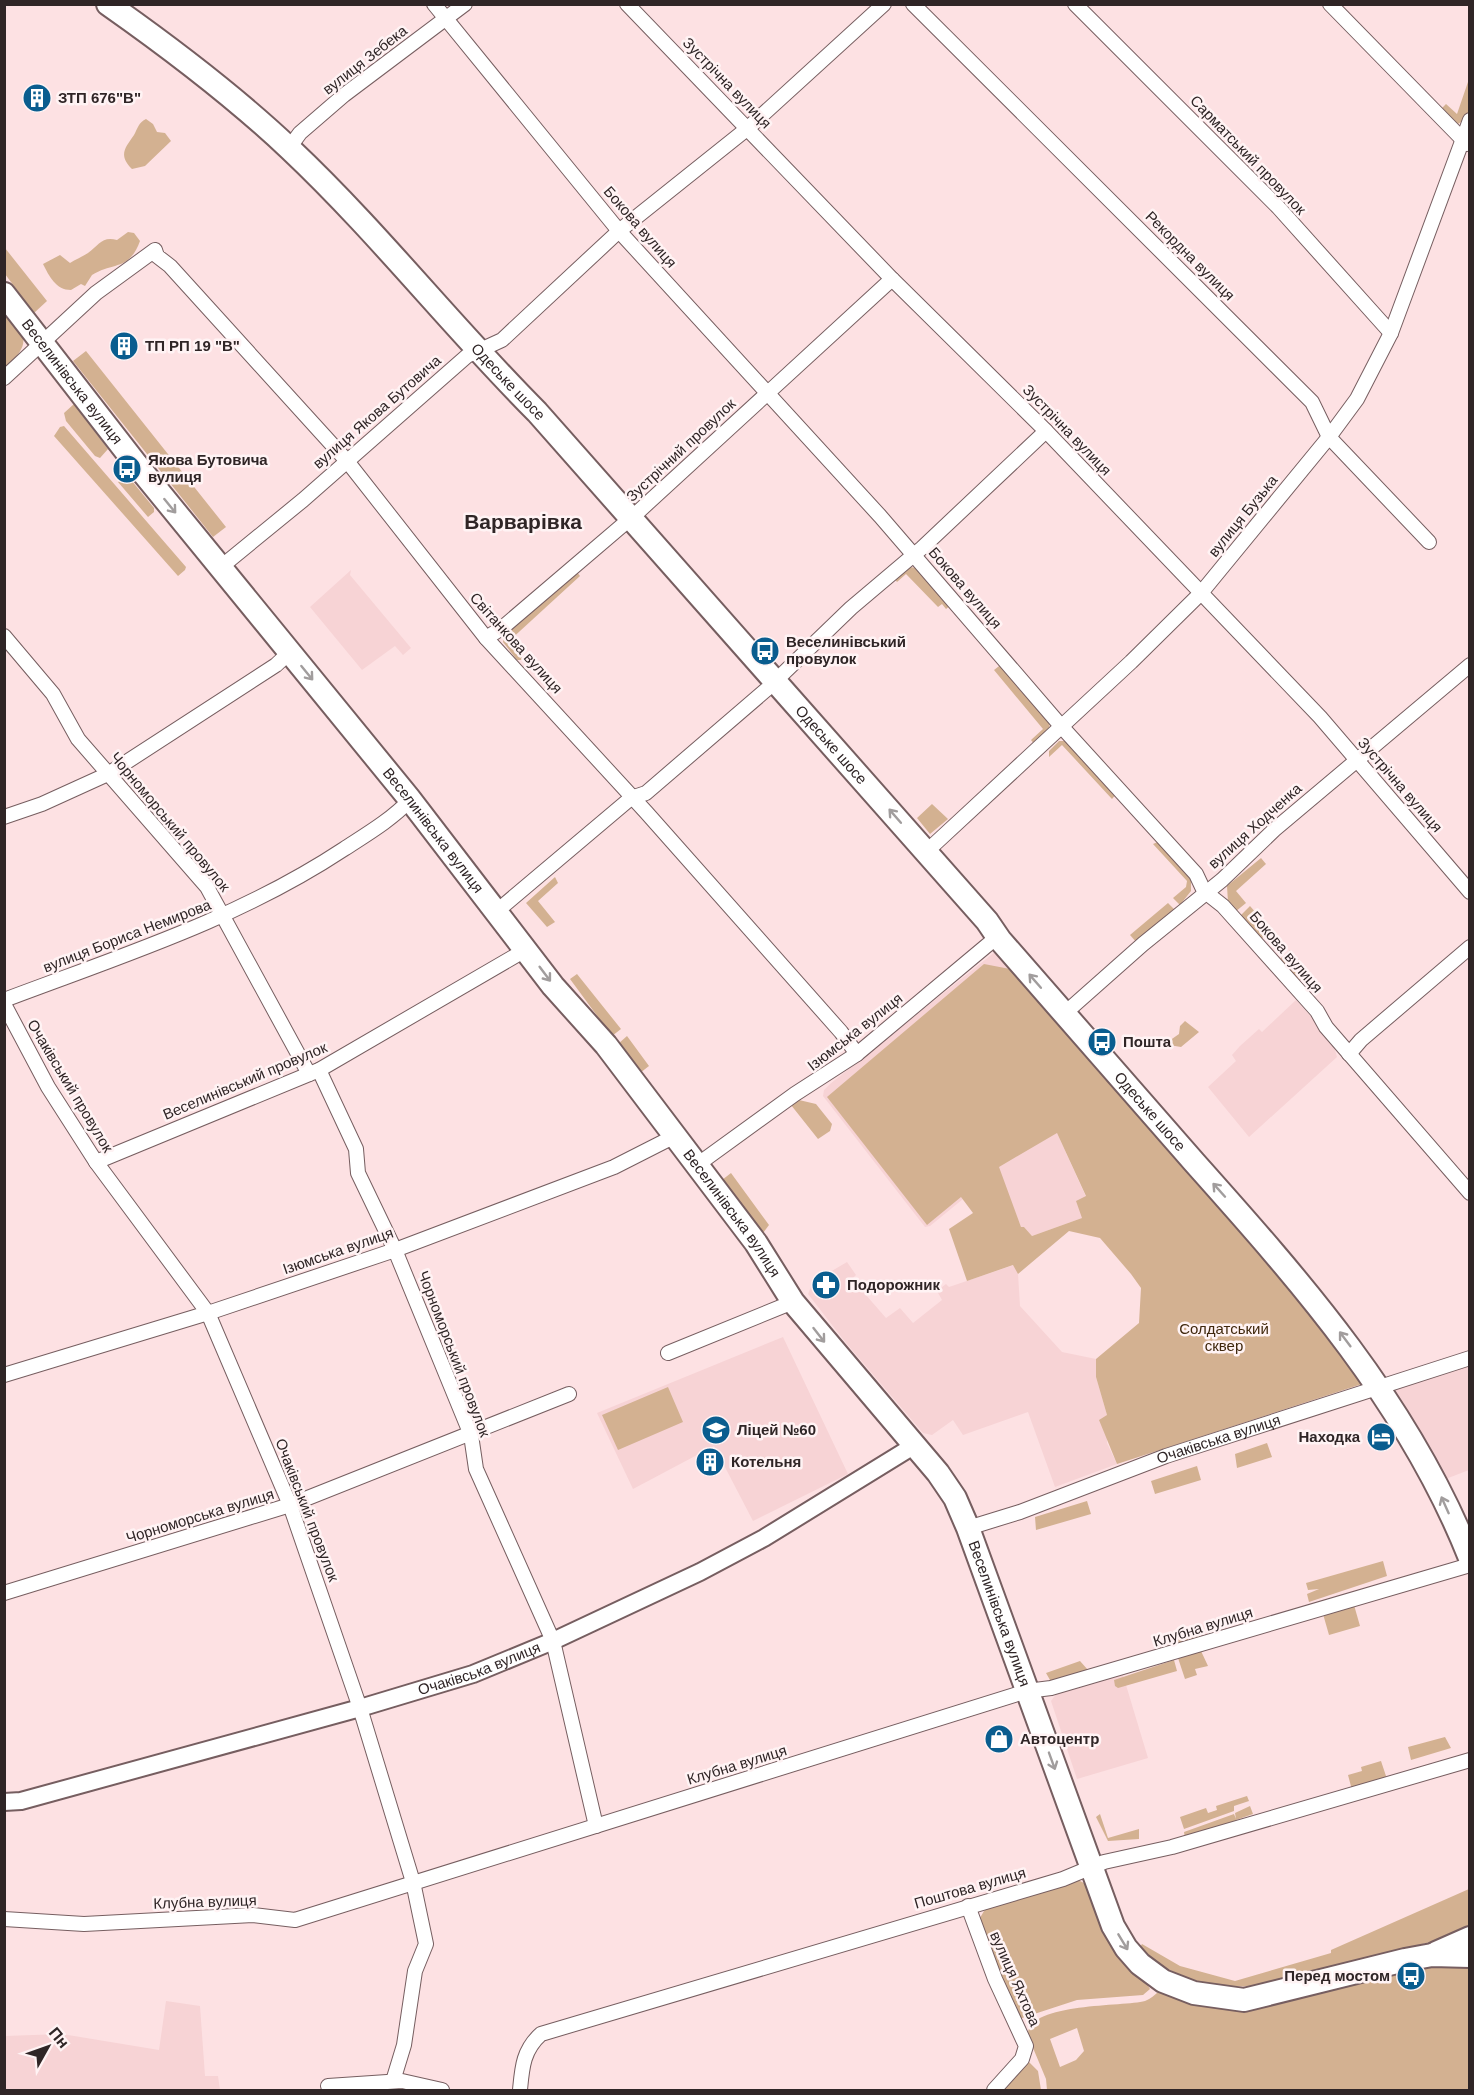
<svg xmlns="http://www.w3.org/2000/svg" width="1474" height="2095" viewBox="0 0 1474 2095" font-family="Arial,sans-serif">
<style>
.built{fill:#f7d3d5}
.green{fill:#d3b191;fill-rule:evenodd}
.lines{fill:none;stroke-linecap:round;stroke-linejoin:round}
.minor-casing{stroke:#765e60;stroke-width:16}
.tertiary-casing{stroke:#765e60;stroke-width:20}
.trunk-casing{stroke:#765e60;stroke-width:26}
.minor{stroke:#fff;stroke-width:14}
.tertiary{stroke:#fff;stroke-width:16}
.trunk{stroke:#fff;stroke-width:22}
.oneway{stroke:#a19d9d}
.labels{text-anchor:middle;stroke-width:5;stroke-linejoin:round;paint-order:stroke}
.street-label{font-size:15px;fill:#2f2526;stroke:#fff3f4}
.poi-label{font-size:15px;font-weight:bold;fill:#2f2526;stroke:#fff3f4;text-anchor:start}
.park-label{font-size:15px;fill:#3f270c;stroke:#fff3f4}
.district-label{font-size:21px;font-weight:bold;fill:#2f2526;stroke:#fff3f4}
</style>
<rect width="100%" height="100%" fill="#fde1e3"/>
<path class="built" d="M351 570 350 575 411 648 403 655 395 646 362 670 310 607Z
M996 951 1118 1086 1057 1133 1086 1197 1082 1218 1032 1236 1024 1227H1021L1001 1176 962 1197 963 1199 930 1226 925 1227 823 1096 824 1090 830 1084Z
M1296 1000 1332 1040 1337 1057 1249 1137 1208 1087 1236 1061 1232 1055 1240 1046 1259 1029 1262 1032Z
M847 1262 856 1275 852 1279 886 1318 900 1308 913 1323 942 1300 937 1291 946 1284 949 1287 1014 1265 1018 1274 1020 1306 1062 1352 1096 1359V1377L1107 1415V1443L1117 1464 1055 1487 1028 1412 963 1435 953 1420 932 1435 923 1433 846 1343 808 1294 813 1282Z
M783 1337 848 1474 753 1521 714 1446 633 1489 597 1413Z
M1469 1363V1470L1443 1480 1395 1392 1398 1387Z
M1123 1675 1148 1758 1077 1779 1051 1701 1057 1693Z
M166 2001 200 2006 205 2076H218L220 2090H5V2036L62 2034 159 2050Z"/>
<path class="green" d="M1469 79 1470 116 1458 124 1441 109 1446 104 1457 114Z
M146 119 153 124 157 132 165 133 171 141 145 166 132 169C118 155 125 148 134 135 138 128 138 123 146 119Z
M128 232 134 233 140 241C129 271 113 262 92 275L85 286 81 284 71 290C56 290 49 276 43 264L60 255 70 263C76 259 82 257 88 253 99 245 102 236 117 240Z
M5 248 47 301 34 313 5 274Z
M5 308C27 338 32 341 5 370Z
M86 351 226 527 213 537 73 361Z
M74 404 108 449 100 458 95 456 66 421 64 413Z
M64 426 186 567 185 570 178 576 54 436 60 427Z
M127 475 154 508V512L148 517 118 482Z
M908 567 919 568 952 604 946 609 942 604 938 607 906 574 897 582 893 577Z
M577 572 580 576 508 642 524 660H517L503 642 505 633Z
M1003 663 1049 723 1050 729 1035 745 1031 740 1043 729 994 670Z
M1059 741H1070L1118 792 1112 799 1062 745 1049 757V751Z
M932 804 948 819 930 834 917 818Z
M1160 841 1191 878V891L1180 905 1173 898 1186 887 1187 881 1153 844Z
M1261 858 1266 864 1236 891 1246 903 1235 912 1228 902 1227 886Z
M555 877 558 883 538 901 555 922 547 927 526 903Z
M1168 903 1175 910 1137 943 1130 935Z
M1250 906 1271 930 1260 940 1239 917Z
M1290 950 1309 972 1298 982 1279 960Z
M984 964 1010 969 1114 1088 1118 1086 1315 1312 1362 1384 1117 1464 1099 1420 1107 1415 1096 1377V1359L1139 1323 1141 1288 1131 1274 1100 1238 1069 1231 1018 1274 1013 1265 967 1281 949 1229 973 1213 961 1197 927 1225 827 1097ZM1057 1133 1086 1196 1076 1201 1082 1218 1032 1236 1024 1227H1021L999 1167Z
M577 974 621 1029 612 1036 570 979Z
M1185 1021 1199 1032 1181 1047 1169 1045V1041L1179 1034 1180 1026Z
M627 1036 649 1066 640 1073 618 1044Z
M799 1100 816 1104 832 1124 830 1131 818 1139 791 1105 735 1147 734 1145 794 1101Z
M731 1173 769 1225 763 1233 722 1180Z
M668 1387 683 1422 618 1450 602 1415Z
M1267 1443 1272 1457 1237 1468 1235 1454Z
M1197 1466 1201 1480 1155 1494 1151 1481Z
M1087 1501 1091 1514 1036 1530 1035 1517Z
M1383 1561 1387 1576 1309 1602 1307 1594 1319 1589 1308 1590 1306 1583Z
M1354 1605 1360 1626 1329 1635 1323 1614Z
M1199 1624 1200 1638 1174 1646 1171 1633Z
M1201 1651 1208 1666 1195 1669 1197 1675 1185 1679 1178 1658Z
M1174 1660 1177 1671 1118 1688 1115 1686 1114 1680Z
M1080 1661 1088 1670 1054 1681 1050 1680 1046 1673Z
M1445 1737 1451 1748 1411 1760 1408 1747Z
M1381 1761 1387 1779 1352 1790 1348 1775 1362 1771 1361 1767Z
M1247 1796 1249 1801 1234 1806V1811L1184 1829 1180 1817 1206 1808 1208 1813 1217 1810 1216 1806Z
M1250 1806 1253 1814 1236 1820 1237 1824 1185 1839 1184 1832 1234 1814 1236 1819 1235 1813Z
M1100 1814 1108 1838 1139 1829V1839L1108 1841 1096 1817Z
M1078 1880 1086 1884 1150 1989 1143 1995 1077 2000 1019 2019 977 1923 984 1911 992 1905Z
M1469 1889V1929L1454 1936 1260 1985C1218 1991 1169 1979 1140 1947L1142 1944 1180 1966 1235 1981 1331 1953V1950L1340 1946Z
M1469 1962V2090H1047L1046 2079 1028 2036C1026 2002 1123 2007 1145 2001 1151 1999 1155 1994 1160 1991L1183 1999ZM1077 2028 1084 2051 1076 2060 1060 2067 1050 2039Z
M1028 2061 1038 2071 1041 2090H997Z"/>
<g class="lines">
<g class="minor-casing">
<g id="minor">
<path d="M434 4 619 231 880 516 1061 726 1196 874 1204 891 1223 906 1317 1011 1326 1027 1470 1193"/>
<path d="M627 4 892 279 1046 431 1320 717 1470 892"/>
<path d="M913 4 1312 402 1329 437 1429 542"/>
<path d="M1075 4 1278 207 1391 333"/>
<path d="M1330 4 1467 144"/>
<path d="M289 148 300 133 344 95 465 4"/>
<path d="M4 378 96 293 155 250 157 256 170 266 347 461 486 638 646 812 841 1032 857 1054"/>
<path d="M221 567 303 500 467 356 502 340 619 231 748 128 884 4"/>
<path d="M4 636 53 694 78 739 207 887 309 1074"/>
<path d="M486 638 502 628 638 512 892 279"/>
<path d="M4 817 42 804 108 774 276 665 290 652"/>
<path d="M926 852 1131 662 1201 593 1329 437 1357 399 1391 333 1470 120"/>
<path d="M497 911 631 798 646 793 767 689 851 608 922 548 1046 431"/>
<path d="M4 1000C123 955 238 919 344 849 367 834 391 820 410 800"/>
<path d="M4 1004 48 1087 96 1162 208 1313 290 1505 360 1708 413 1882 426 1944 415 1971 404 2045 393 2081"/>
<path d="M1064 1014 1143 944 1222 880 1274 830 1470 665"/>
<path d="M1349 1054 1361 1040 1470 947"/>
<path d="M319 1070 356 1149 358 1173 395 1250 471 1435 476 1469 553 1641 596 1826"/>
<path d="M96 1162 319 1070 527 949"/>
<path d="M697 1165 795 1094 857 1054 997 937"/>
<path d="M668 1353 793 1302"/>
<path d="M4 1375 208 1313 395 1250 614 1167 675 1136"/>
<path id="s1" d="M968 1528 1020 1512 1166 1456 1470 1358"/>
<path d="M4 1593 290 1505 569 1394"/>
<path d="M968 1906 995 1979 1026 2046 1022 2059 994 2090"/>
<path d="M4 1919 84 1924 253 1915 295 1920 1027 1691 1051 1688 1470 1565"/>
<path d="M328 2086 402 2081 442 2090"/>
<path d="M520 2090C522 2068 523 2050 541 2034L1063 1879 1104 1862 1172 1847 1470 1760"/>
</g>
</g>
<g class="tertiary-casing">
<g id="tertiary">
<path id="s2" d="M4 1802 21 1801 360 1708 473 1674 553 1641 700 1572 764 1538 915 1445"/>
</g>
</g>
<g class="trunk-casing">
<g id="trunk">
<path id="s3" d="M108 4C172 49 234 96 290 149 378 232 452 327 537 412L987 921 1000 940C1065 1014 1129 1088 1194 1162 1302 1283 1409 1404 1470 1558"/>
<path id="s4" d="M4 294 136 464 408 797 553 986 606 1045 756 1243 793 1302 938 1473 955 1498 968 1528 1113 1926 1126 1948 1140 1964 1163 1981 1194 1993 1244 2000 1405 1960 1432 1955 1470 1956"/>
<path d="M1436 1953 1470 1938"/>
</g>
</g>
<use href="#minor" class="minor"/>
<use href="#tertiary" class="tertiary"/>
<use href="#trunk" class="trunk"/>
</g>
<defs><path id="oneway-shaft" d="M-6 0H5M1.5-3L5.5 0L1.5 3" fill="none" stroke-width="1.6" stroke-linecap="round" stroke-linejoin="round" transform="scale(1.5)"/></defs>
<g class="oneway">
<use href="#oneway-shaft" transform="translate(170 506) rotate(51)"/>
<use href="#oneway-shaft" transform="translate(307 673) rotate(51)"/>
<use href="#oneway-shaft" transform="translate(895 816) rotate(-131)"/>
<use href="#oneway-shaft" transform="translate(545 974) rotate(53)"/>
<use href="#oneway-shaft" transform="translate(1035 981) rotate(-131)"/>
<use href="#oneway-shaft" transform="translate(1219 1190) rotate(-132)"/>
<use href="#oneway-shaft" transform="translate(819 1335) rotate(52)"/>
<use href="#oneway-shaft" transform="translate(1345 1339) rotate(-127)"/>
<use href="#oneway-shaft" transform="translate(1445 1505) rotate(-114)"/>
<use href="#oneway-shaft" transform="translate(1052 1761) rotate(70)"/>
<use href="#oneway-shaft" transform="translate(1123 1942) rotate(59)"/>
</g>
<defs>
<g id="building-disc" transform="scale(1.5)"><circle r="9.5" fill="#0a5d8f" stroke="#fff3f4"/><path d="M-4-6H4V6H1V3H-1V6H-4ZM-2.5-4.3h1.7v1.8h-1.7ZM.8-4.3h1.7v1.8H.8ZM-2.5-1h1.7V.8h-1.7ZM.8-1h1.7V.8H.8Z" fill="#fff"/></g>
<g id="bus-disc" transform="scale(1.5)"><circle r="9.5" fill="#0a5d8f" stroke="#fff3f4"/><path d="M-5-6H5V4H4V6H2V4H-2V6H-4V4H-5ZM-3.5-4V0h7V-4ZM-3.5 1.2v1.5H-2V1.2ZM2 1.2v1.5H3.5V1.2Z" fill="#fff"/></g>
<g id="pharmacy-disc" transform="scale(1.5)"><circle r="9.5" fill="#0a5d8f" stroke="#fff3f4"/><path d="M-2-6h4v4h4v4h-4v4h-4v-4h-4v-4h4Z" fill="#fff"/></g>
<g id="school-disc" transform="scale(1.5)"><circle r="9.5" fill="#0a5d8f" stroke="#fff3f4"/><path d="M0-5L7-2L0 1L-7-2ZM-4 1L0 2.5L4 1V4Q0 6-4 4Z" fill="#fff"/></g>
<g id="hotel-disc" transform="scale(1.5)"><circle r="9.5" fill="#0a5d8f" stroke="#fff3f4"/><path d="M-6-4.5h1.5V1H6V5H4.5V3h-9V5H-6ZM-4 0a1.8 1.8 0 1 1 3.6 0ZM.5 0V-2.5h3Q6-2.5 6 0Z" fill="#fff"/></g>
<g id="shop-disc" transform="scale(1.5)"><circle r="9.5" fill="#0a5d8f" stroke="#fff3f4"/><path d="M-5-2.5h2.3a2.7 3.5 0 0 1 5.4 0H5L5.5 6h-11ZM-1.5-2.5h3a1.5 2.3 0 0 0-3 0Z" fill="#fff"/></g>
</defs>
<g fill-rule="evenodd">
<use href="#building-disc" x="37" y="98"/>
<use href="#building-disc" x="124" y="346"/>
<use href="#bus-disc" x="127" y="469"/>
<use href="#bus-disc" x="765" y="651"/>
<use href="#bus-disc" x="1102" y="1042"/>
<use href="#pharmacy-disc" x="826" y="1285"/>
<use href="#school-disc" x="716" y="1430"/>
<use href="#hotel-disc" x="1381" y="1437"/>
<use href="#building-disc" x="710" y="1462"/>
<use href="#shop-disc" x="999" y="1739"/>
<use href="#bus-disc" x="1411" y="1976"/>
</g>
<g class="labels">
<g class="street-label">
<text transform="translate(365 60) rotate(-38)" y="5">вулиця Зебека</text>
<text transform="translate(727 83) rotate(46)" y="5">Зустрічна вулиця</text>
<text transform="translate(1248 155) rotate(46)" y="5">Сарматський провулок</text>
<text transform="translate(640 227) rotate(49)" y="5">Бокова вулиця</text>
<text transform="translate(1190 256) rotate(45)" y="5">Рекордна вулиця</text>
<text dy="5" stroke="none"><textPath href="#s4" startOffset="111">Веселинівська вулиця</textPath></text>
<text dy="5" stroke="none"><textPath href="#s3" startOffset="552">Одеське шосе</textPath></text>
<text transform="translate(377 412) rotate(-41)" y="5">вулиця Якова Бутовича</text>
<text transform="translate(1067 430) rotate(46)" y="5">Зустрічна вулиця</text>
<text transform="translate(681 450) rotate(-43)" y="5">Зустрічний провулок</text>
<text transform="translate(1243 516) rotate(-51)" y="5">вулиця Бузька</text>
<text transform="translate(965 588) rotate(49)" y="5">Бокова вулиця</text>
<text transform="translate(516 643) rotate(48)" y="5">Світанкова вулиця</text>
<text dy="5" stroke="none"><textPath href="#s3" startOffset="1038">Одеське шосе</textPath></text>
<text transform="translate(1400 785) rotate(49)" y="5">Зустрічна вулиця</text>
<text transform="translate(170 822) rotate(50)" y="5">Чорноморський провулок</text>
<text transform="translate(1255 826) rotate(-42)" y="5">вулиця Ходченка</text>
<text dy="5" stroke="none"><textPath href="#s4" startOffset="687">Веселинівська вулиця</textPath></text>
<text transform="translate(127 936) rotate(-21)" y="5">вулиця Бориса Немирова</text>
<text transform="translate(1286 952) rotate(49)" y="5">Бокова вулиця</text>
<text transform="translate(855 1032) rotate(-38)" y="5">Ізюмська вулиця</text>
<text transform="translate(245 1081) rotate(-23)" y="5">Веселинівський провулок</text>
<text transform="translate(70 1086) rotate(59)" y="5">Очаківський провулок</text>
<text dy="5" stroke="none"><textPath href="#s3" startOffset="1524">Одеське шосе</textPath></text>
<text dy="5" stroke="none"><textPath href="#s4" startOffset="1173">Веселинівська вулиця</textPath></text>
<text transform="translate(338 1251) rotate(-19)" y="5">Ізюмська вулиця</text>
<text transform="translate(454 1354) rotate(69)" y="5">Чорноморський провулок</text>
<text dy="5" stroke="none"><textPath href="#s1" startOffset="266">Очаківська вулиця</textPath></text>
<text transform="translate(307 1510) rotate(69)" y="5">Очаківський провулок</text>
<text transform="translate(200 1516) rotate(-17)" y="5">Чорноморська вулиця</text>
<text dy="5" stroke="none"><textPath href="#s4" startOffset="1659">Веселинівська вулиця</textPath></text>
<text transform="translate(1203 1627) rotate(-17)" y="5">Клубна вулиця</text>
<text dy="5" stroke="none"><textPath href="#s2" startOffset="494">Очаківська вулиця</textPath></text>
<text transform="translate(737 1765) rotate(-17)" y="5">Клубна вулиця</text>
<text transform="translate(970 1888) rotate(-16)" y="5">Поштова вулиця</text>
<text transform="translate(205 1902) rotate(-2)" y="5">Клубна вулиця</text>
<text transform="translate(1015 1979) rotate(66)" y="5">вулиця Яхтова</text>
</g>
<g class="poi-label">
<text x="58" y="103">ЗТП 676"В"</text>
<text x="145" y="351">ТП РП 19 "В"</text>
<text x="148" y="465">Якова Бутовича<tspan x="148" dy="17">вулиця</tspan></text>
<text x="786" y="647">Веселинівський<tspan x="786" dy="17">провулок</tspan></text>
<text x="1123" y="1047">Пошта</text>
<text x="847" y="1290">Подорожник</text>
<text x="737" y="1435">Ліцей №60</text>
<text x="1360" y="1442" text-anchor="end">Находка</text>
<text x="731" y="1467">Котельня</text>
<text x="1020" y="1744">Автоцентр</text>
<text x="1390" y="1981" text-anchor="end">Перед мостом</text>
</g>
<g class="park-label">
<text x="1224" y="1334">Солдатський<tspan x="1224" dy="17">сквер</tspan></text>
</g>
<g class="district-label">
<text x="523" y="529">Варварівка</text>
</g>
</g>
<rect width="1474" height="2095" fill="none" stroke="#2f2526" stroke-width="12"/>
<g transform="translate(48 2047) rotate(50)" stroke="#fff3f4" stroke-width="4.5" paint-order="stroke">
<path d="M0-4.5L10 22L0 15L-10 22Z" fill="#2f2526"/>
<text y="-9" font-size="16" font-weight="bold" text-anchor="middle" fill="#2f2526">Пн</text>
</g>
</svg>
